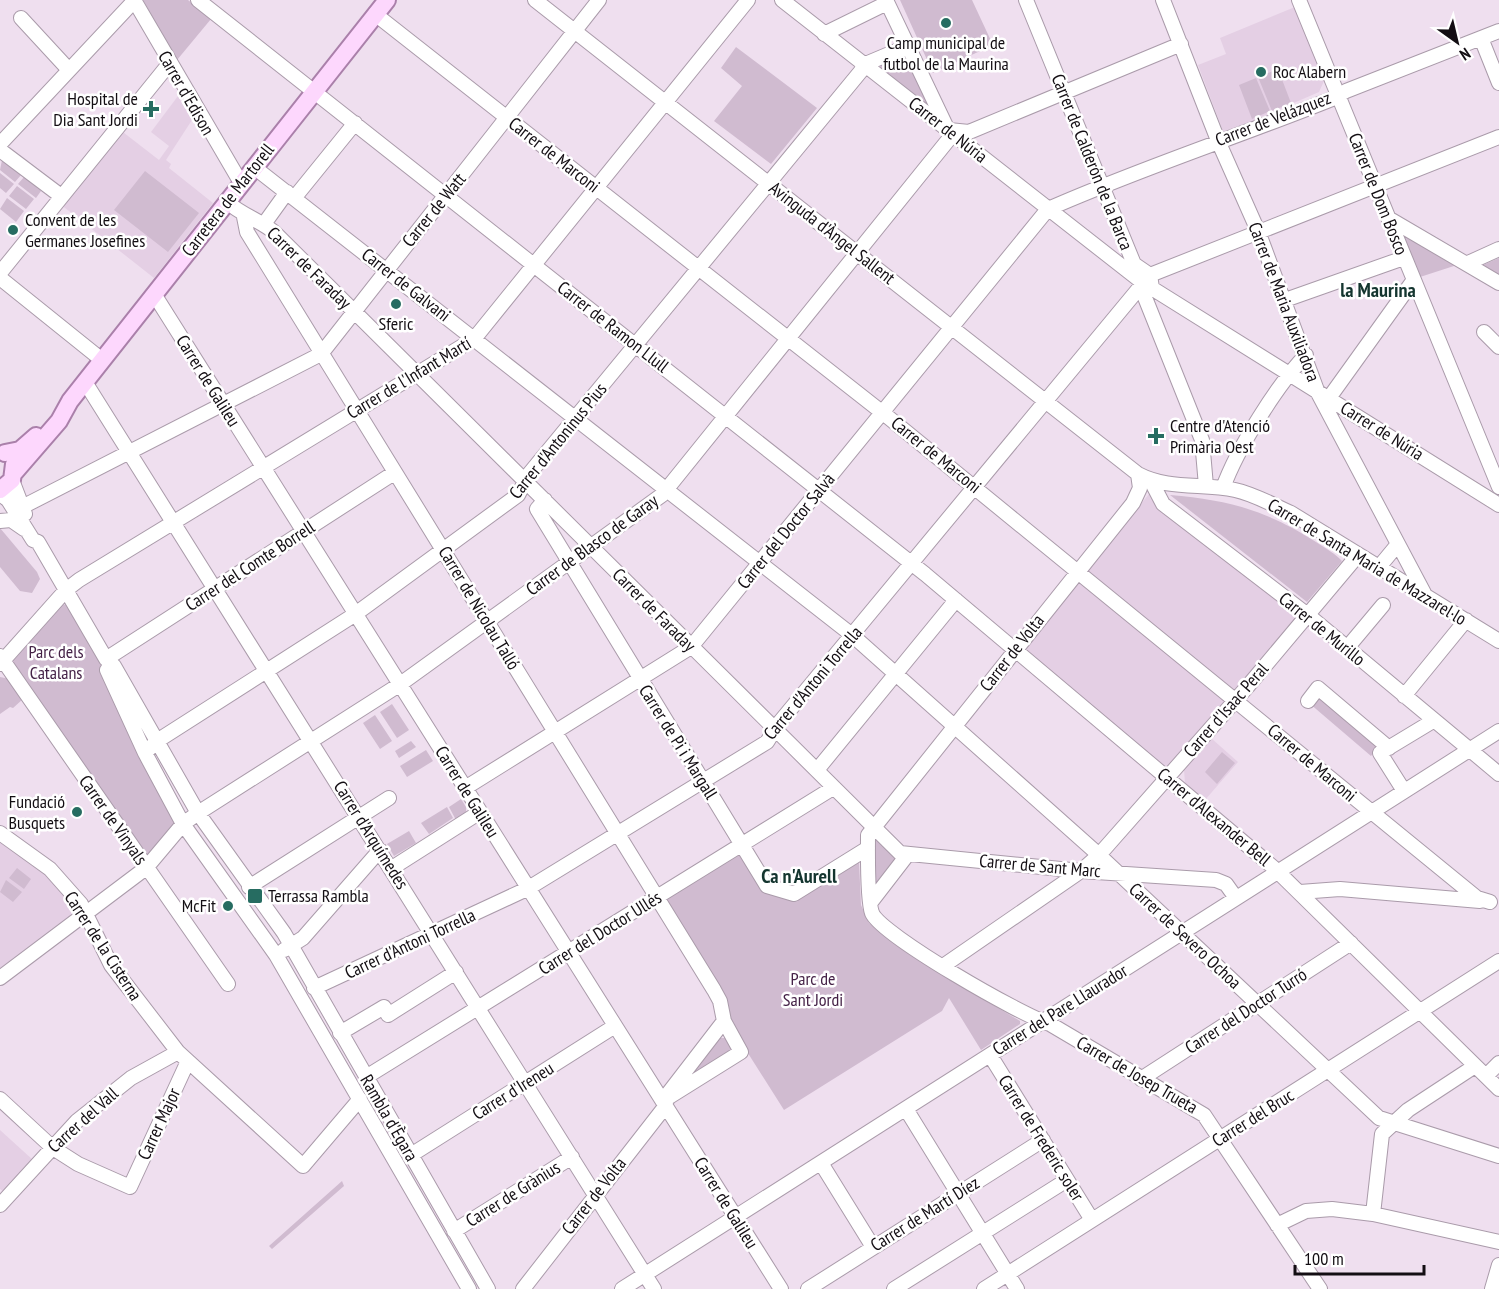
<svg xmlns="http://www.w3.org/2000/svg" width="1499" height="1289" viewBox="0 0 1499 1289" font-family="'PT Sans Narrow',sans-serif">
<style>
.built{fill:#e4cfe4}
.green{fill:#d0bbd0}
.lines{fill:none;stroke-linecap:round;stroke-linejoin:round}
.minor-casing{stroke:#aa9baa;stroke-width:16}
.major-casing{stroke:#aa80aa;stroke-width:20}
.minor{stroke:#fff;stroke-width:14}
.major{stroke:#fdd7fd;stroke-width:16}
.poi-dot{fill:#266c61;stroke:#fff;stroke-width:2}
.labels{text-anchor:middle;stroke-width:5;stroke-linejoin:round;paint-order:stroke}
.poi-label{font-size:18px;fill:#130e13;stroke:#fff;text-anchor:start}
.street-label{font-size:18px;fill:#130e13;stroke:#fff}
.park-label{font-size:18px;fill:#452247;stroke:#fff}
.neighbourhood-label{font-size:20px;font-weight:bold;fill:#14352f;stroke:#fff}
</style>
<rect width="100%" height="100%" fill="#efdfef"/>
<path class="built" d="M1295 7 1324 81 1319 92 1229 131H1223L1198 65 1226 54 1220 38Z
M178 96 192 120 166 160 171 164 169 168 213 203 154 278 60 204 119 129 159 160 169 146 151 132Z
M1149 494 1300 617 1166 768 1023 650Z
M1211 738 1238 762 1205 800 1185 783 1184 770Z
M0 842 45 873 73 905 70 918 0 972Z
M0 1130 33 1160 4 1192 0 1189Z"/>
<path class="green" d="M143 0H188L211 19 177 60Z
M900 0H972L993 45 933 73Z
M736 47 817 108 771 164 714 121 742 86 721 68Z
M906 52 941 119 873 64Z
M1278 69 1291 103 1272 111 1258 77Z
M1256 78 1270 111 1252 119 1239 85Z
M2 160 21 175 15 182 0 170Z
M145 171 199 213 168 252 114 210Z
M0 173 14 184 6 193 0 188Z
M24 177 41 191 36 198 18 184Z
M17 186 34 199 26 209 9 196Z
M7 198 24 211 16 222 0 209Z
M1402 234 1457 265 1420 277Z
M1499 258V276L1483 265Z
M1170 495C1228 500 1266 510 1316 542 1325 548 1336 554 1342 561L1307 602Z
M0 528 37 572 40 579 32 593 20 591 0 567Z
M60 603 66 605 103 668 175 823 148 856H145L9 659Z
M0 677 10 679 23 699 13 708 10 707 0 714Z
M1318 692 1380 745 1371 756 1309 703Z
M392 704 409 730 397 738 380 712Z
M375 715 392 741 380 749 363 723Z
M411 741 416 747 399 758 395 751Z
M426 750 433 761 407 777 400 766Z
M1222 752 1235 763 1217 784 1205 772Z
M461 799 466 807V814L456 820 449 807Z
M447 807 453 818 429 834 421 823Z
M409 831 416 843 394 856 387 844Z
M874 837 898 861 876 889Z
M740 853 761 890 797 902 799 896 855 860 859 862 861 905 869 923 921 962 1020 1021V1024L981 1050 949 998 942 1011 784 1110 732 1028 729 1008 666 899Z
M17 868 31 879 24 889 9 878Z
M6 880 22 892 13 902 0 892Z
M720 1038H726L735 1049 685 1082Z
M342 1181 344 1186 272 1249 269 1246Z"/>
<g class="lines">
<g class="minor-casing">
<path id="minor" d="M134 0 241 183
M198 0 925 574 1274 868 1499 1089
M535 0 1138 474C1168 490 1203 483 1235 490 1254 494 1273 505 1291 513L1499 641
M782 0 1142 282 1499 505
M886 0 946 126
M1026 0 1134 264 1150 275 1152 288 1144 295 1202 440 1206 486
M1163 0 1219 143 1258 231 1318 393 1424 593
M1299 0 1499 487
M375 14 888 417 1477 898 1490 902
M21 18 69 70
M824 34 887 3
M1481 38 1499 83
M949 130 969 132 1181 44
M0 144 134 1
M0 150 61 196
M254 167 852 635 1099 855 1379 1118 1499 1156
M295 197 355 123
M227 202C242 215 259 220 274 232L900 853 1081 871 1216 880 1226 884 1236 898
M244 217 247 232 714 990 720 1001 724 1021
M1388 218 1499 283
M264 224 287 192
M1468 263 1499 249
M0 273 169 64
M0 278 102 360
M154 294 781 1289
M1285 300 1404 258
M1484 332 1499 347
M85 382 654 1289
M1329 398 1413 281
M1138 474 1140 488 1133 503 868 835C868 852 867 899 872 913 881 935 1024 1017 1050 1024L1204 1115 1320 1289
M12 480 25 514
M1151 481 1163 504 1309 616 1499 774
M1223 488C1237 449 1277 385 1306 355
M0 494 8 500 33 540 38 542 106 659 114 666 198 813 284 933 488 1289
M545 500 537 509 767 886 794 894 868 848
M22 507 321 354 599 0
M0 521 11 520 24 529
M1379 567 1398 544
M1347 648 1383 605
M0 656 228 984
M106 659 394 473
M0 664 66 590 79 580 474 339 748 0
M107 670 145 753 183 824 276 955 469 1289
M1404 696 1466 620
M1308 701 1318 688 1389 748
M145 753 157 741 354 615 518 495 529 474 861 71 863 65 908 46
M817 770 956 600
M465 788 691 647 1048 209C1141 168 1237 137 1332 99L1346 91 1499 31
M1404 791 1380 753 1433 721
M0 833 50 869 81 904 111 965 178 1052 303 1166 360 1099
M392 868 480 812
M249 887 389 798
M1300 892 1340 889 1480 901
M871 902 908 854
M284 950 303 938 380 850
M943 966 1081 871 1099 855 1248 686 1358 555
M0 978 146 868 183 824 198 813 399 685 662 495 953 134
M314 988 527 889 767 742 779 723 1150 275 1499 137
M340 1033 384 1007 388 1015 456 972
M990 1055 1092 1220
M1486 1076 1499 1063
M366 1077 833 788
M1141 1079 1351 943
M0 1099 53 1148 78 1164 130 1187 188 1061
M906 1109 1017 1289
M411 1155 615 1026
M821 1163 873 1247
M0 1205 77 1121 131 1078 178 1052
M1373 1214 1382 1134 1408 1110 1475 1066
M1277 1225 1306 1211 1332 1209 1373 1214 1499 1242
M454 1231 572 1157
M523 1289 664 1108 667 1095 724 1021 741 1052 669 1097 664 1104
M622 1289 1499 731
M808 1289 1043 1140
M894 1289 1067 1180
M984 1289 1499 961
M1492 1289 1499 1265"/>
</g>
<g class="major-casing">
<path id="major" d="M5 453 20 450 36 436
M14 473 59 421 70 401 387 0
M0 490 12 480 14 464"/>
</g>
<use href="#minor" class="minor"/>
<use href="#major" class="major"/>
</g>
<g class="poi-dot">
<circle cx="946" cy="23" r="6"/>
<circle cx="1261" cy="72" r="6"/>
<path d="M148 100h6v6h6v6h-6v6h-6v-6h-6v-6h6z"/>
<circle cx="13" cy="230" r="6"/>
<circle cx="396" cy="304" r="6"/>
<path d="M1153 427h6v6h6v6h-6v6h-6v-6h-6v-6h6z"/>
<circle cx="77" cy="812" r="6"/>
<rect x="247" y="888" width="16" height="16" rx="3"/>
<circle cx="228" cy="906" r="6"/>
</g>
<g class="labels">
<g class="poi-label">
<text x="946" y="49" text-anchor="middle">Camp municipal de<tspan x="946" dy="21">futbol de la Maurina</tspan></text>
<text x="1273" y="78">Roc Alabern</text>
<text x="138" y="105" text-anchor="end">Hospital de<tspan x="138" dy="21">Dia Sant Jordi</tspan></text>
<text x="25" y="226">Convent de les<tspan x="25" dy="21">Germanes Josefines</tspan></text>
<text x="396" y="330" text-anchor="middle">Sferic</text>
<text x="1170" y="432">Centre d'Atenció<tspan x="1170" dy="21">Primària Oest</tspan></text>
<text x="65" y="808" text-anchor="end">Fundació<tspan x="65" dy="21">Busquets</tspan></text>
<text x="268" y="902">Terrassa Rambla</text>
<text x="216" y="912" text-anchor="end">McFit</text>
</g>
<g class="street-label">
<text transform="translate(186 93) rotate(60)" y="6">Carrer d'Edison</text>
<text transform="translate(1273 119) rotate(-21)" y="6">Carrer de Velázquez</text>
<text transform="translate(948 130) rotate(38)" y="6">Carrer de Núria</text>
<text transform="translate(554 155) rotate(38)" y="6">Carrer de Marconi</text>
<text transform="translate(1092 162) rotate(68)" y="6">Carrer de Calderón de la Barca</text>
<text transform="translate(1378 194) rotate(68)" y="6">Carrer de Dom Bosco</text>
<text transform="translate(228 200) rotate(-52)" y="6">Carretera de Martorell</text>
<text transform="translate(434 210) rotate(-51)" y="6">Carrer de Watt</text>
<text transform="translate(832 233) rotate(38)" y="6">Avinguda d'Àngel Sallent</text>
<text transform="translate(309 268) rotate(44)" y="6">Carrer de Faraday</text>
<text transform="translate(406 285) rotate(38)" y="6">Carrer de Galvani</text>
<text transform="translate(1284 302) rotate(69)" y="6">Carrer de Maria Auxiliadora</text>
<text transform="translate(613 327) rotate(38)" y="6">Carrer de Ramon Llull</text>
<text transform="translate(409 378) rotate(-31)" y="6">Carrer de l'Infant Martí</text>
<text transform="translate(208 381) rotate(58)" y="6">Carrer de Galileu</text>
<text transform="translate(1382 431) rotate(32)" y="6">Carrer de Núria</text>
<text transform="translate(558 441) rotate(-51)" y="6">Carrer d'Antoninus Pius</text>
<text transform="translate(936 455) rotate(39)" y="6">Carrer de Marconi</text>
<text transform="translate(786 531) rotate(-51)" y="6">Carrer del Doctor Salvà</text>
<text transform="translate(592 545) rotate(-36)" y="6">Carrer de Blasco de Garay</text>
<text transform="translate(1367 562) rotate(31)" y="6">Carrer de Santa Maria de Mazzarel·lo</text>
<text transform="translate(250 566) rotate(-33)" y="6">Carrer del Comte Borrell</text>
<text transform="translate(479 608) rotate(59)" y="6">Carrer de Nicolau Talló</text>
<text transform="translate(654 610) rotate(45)" y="6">Carrer de Faraday</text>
<text transform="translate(1322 629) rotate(39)" y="6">Carrer de Murillo</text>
<text transform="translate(1012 653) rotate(-52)" y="6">Carrer de Volta</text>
<text transform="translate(813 683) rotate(-50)" y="6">Carrer d'Antoni Torrella</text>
<text transform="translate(1226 710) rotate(-49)" y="6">Carrer d'Isaac Peral</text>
<text transform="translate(678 742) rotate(58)" y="6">Carrer de Pi i Margall</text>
<text transform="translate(1312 763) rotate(40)" y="6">Carrer de Marconi</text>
<text transform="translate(467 792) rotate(58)" y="6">Carrer de Galileu</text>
<text transform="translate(1214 817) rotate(40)" y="6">Carrer d'Alexander Bell</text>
<text transform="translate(113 820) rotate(55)" y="6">Carrer de Vinyals</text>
<text transform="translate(371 835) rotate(58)" y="6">Carrer d'Arquímedes</text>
<text transform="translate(1040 866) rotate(5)" y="6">Carrer de Sant Marc</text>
<text transform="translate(600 933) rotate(-32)" y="6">Carrer del Doctor Ullés</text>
<text transform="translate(1185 936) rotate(43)" y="6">Carrer de Severo Ochoa</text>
<text transform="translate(410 944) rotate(-25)" y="6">Carrer d'Antoni Torrella</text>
<text transform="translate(103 946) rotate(57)" y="6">Carrer de la Cisterna</text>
<text transform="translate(1060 1010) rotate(-32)" y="6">Carrer del Pare Llaurador</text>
<text transform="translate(1246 1011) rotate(-33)" y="6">Carrer del Doctor Turró</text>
<text transform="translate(1137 1075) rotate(30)" y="6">Carrer de Josep Trueta</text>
<text transform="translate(513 1091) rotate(-32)" y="6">Carrer d'Ireneu</text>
<text transform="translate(389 1118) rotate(60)" y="6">Rambla d'Ègara</text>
<text transform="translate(1253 1118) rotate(-32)" y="6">Carrer del Bruc</text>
<text transform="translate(83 1120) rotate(-42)" y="6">Carrer del Vall</text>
<text transform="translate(159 1124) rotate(-65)" y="6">Carrer Major</text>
<text transform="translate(1041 1138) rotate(58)" y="6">Carrer de Frederic soler</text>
<text transform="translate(513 1194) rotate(-32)" y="6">Carrer de Grànius</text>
<text transform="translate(594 1196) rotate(-52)" y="6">Carrer de Volta</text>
<text transform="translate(726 1203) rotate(58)" y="6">Carrer de Galileu</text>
<text transform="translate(925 1214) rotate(-32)" y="6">Carrer de Martí Díez</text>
</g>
<g class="park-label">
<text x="56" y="658">Parc dels<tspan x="56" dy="21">Catalans</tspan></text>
<text x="813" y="985">Parc de<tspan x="813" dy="21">Sant Jordi</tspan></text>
</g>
<g class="neighbourhood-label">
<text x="1378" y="297">la Maurina</text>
<text x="799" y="883">Ca n'Aurell</text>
</g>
</g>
<g transform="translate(1457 42) rotate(146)" stroke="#ffffff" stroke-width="4.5" paint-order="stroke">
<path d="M0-4.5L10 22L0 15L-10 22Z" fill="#130e13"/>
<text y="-9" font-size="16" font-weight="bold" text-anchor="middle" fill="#130e13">N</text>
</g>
<path d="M1295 1265v9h129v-9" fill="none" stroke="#130e13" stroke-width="3"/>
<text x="1304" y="1265" font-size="18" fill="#130e13" stroke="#ffffff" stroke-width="4.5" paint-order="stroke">100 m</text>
</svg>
